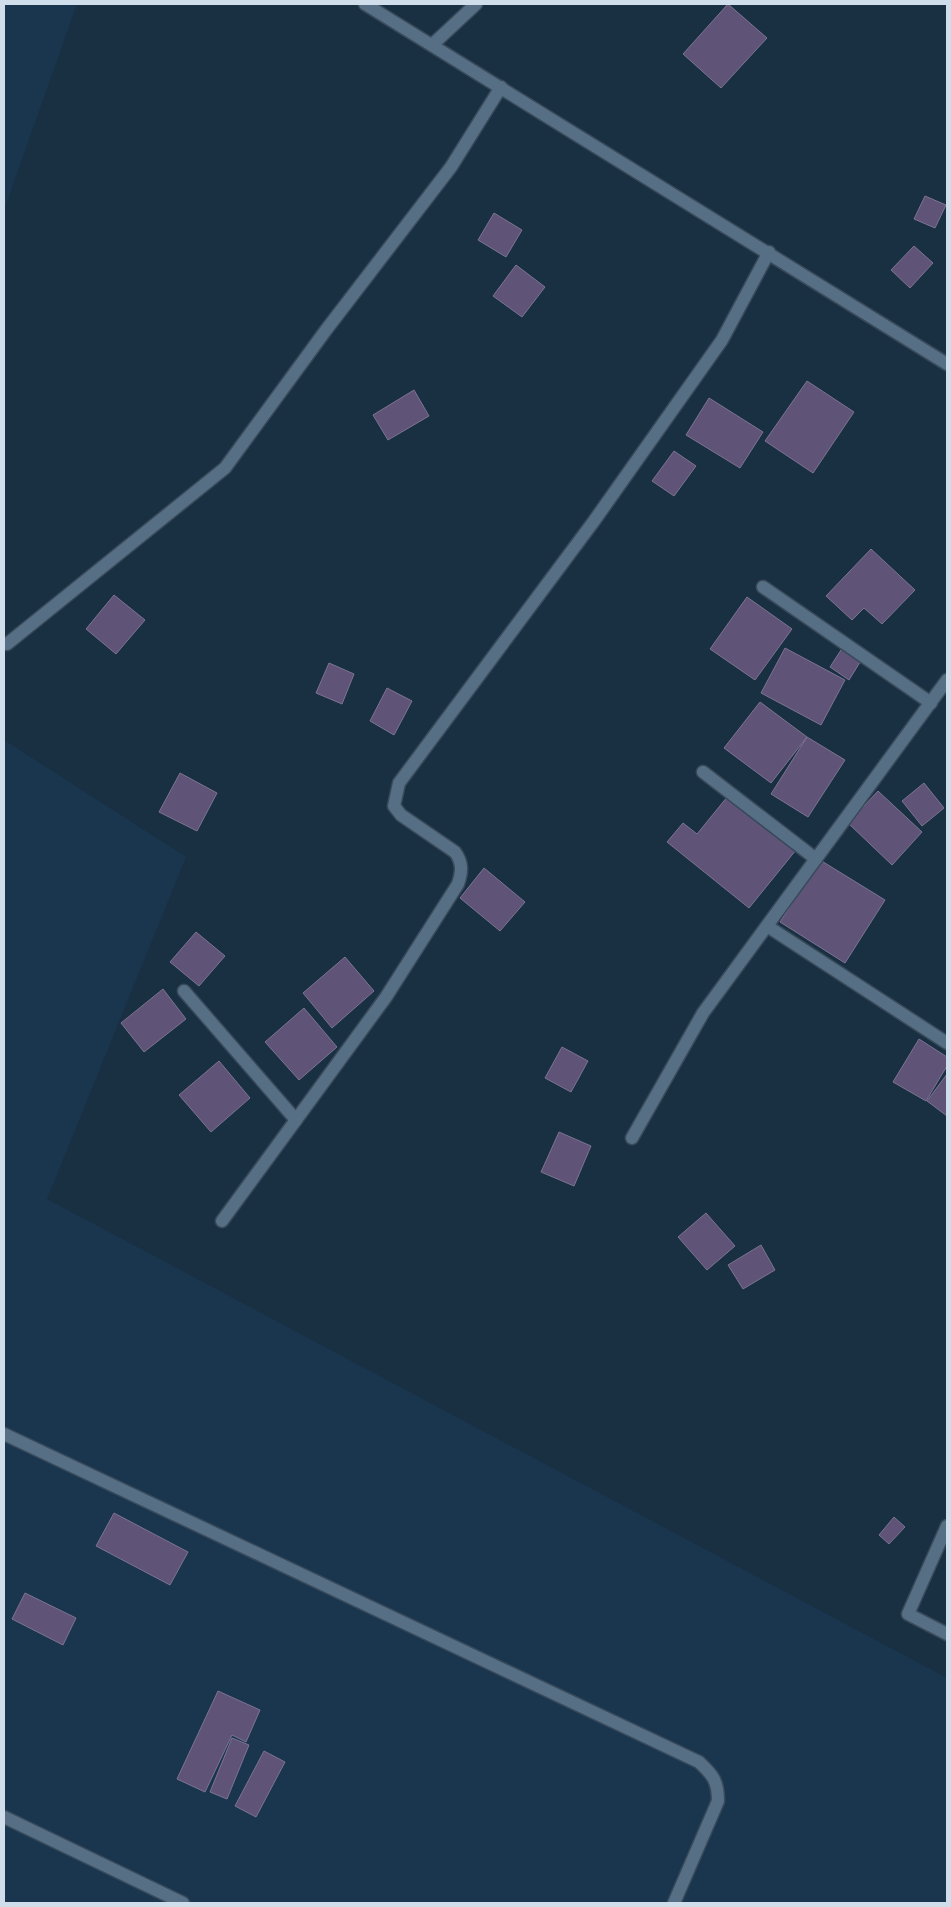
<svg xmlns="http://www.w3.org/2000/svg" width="951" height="1907" viewBox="0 0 951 1907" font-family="Raleway,sans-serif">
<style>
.built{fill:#1a364f}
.building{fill:#5f5378;stroke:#7d7491}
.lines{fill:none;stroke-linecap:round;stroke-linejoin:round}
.service-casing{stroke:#384a5a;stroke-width:15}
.minor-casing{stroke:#384a5a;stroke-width:15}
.tertiary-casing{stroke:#384a5a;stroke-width:15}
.service{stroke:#566f85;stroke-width:12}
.minor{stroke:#566f85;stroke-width:12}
.tertiary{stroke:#566f85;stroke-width:12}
</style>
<rect width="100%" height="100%" fill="#192f42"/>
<path class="built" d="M4 4H77L4 210Z
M4 740 186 857 47 1199 947 1678V1903H4Z"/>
<path class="building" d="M728 4 767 38 721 88 683 54Z
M925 196 946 205 935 228 914 219Z
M494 213 522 230 506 257 478 240Z
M914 246 933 263 910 288 891 270Z
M516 265 545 287 522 317 493 296Z
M807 381 854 412 813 473 765 441Z
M414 390 429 416 388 440 373 415Z
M709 398 763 432 740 468 686 435Z
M674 451 696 466 674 496 652 481Z
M871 549 915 590 882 624 864 608 852 620 826 596Z
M114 595 145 620 116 654 86 629Z
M747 597 792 629 755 680 710 649Z
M843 647 862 659 849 680 830 667Z
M785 648 845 680 821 725 761 693Z
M329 663 354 674 342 704 316 693Z
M387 688 412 701 394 735 370 721Z
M760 702 807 737 771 783 724 748Z
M807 737 845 760 808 817 771 794Z
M180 773 217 793 197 831 159 812Z
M924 783 944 808 922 826 902 801Z
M878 791 922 832 892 865 848 823Z
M728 796 796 850 749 908 667 842 683 823 697 834Z
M820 860 885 900 845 963 780 922Z
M484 868 525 902 500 931 460 898Z
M196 932 225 956 199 986 170 962Z
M345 957 374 991 332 1028 303 993Z
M163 989 186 1019 144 1052 121 1023Z
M304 1008 337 1047 299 1080 265 1042Z
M919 1039 947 1057V1066L926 1101 893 1082Z
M562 1047 588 1061 571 1092 545 1078Z
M219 1061 250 1098 211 1132 179 1095Z
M947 1074V1116L927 1101Z
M559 1132 591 1146 574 1186 541 1172Z
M706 1213 735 1246 707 1270 678 1237Z
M761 1245 775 1270 743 1289 728 1265Z
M114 1513 188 1552 170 1585 96 1546Z
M894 1517 905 1527 889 1544 879 1535Z
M25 1593 76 1618 63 1645 12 1619Z
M218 1691 260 1710 246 1742 232 1735 205 1792 177 1779Z
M232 1738 249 1745 227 1799 210 1792Z
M264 1751 285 1762 256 1817 235 1806Z"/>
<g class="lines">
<g class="service-casing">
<path id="service" d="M763 587 931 703
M7 644 225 468 326 330 451 167 501 87
M703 772 816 859
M767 926 947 1043
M184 991 296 1120
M4 1434 699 1762C713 1775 718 1781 718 1801L674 1903
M4 1817 183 1903"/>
</g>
<g class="minor-casing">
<path id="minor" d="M432 45 476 4
M632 1138 703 1013 947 680
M222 1221 386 997 458 884C462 872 463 863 455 852L401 815 394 806 399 783 594 521 722 340 769 252
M947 1526 908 1614 947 1634"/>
</g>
<g class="tertiary-casing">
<path id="tertiary" d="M365 4 947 364"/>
</g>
<use href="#service" class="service"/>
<use href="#minor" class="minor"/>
<use href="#tertiary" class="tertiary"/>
</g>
<rect width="951" height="1907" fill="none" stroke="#d0ddea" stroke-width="10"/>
</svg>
